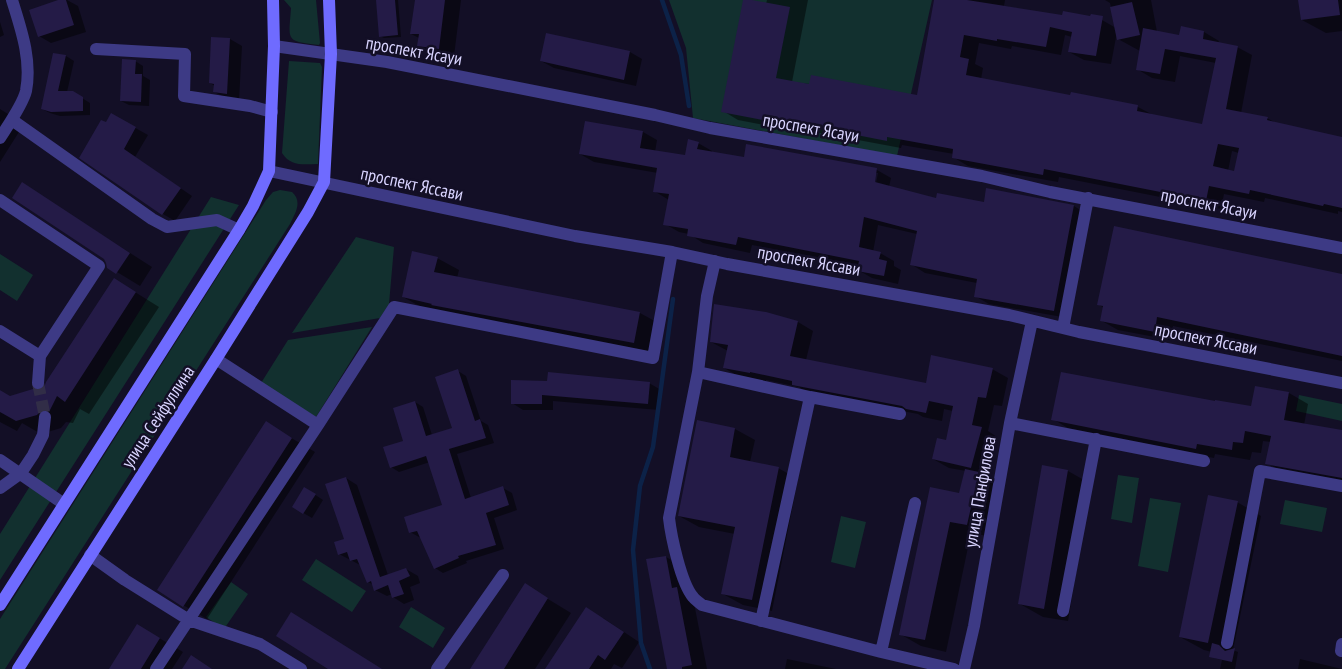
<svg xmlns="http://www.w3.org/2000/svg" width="1342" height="669" viewBox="0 0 1342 669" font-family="'PT Sans Narrow',sans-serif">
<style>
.green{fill:#12302f}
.shadow{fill:#0007;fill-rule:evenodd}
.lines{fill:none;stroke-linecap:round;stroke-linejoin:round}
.stream{stroke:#0c2248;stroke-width:4.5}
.building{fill:#241b47;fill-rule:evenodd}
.street-tunnel{stroke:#312d47;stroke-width:12;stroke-dasharray:12 6;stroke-linecap:butt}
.street{stroke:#3d3a85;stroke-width:12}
.secondary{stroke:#6f6bff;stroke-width:12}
.labels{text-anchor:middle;stroke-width:5;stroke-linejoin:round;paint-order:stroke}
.street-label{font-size:18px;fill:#d9d4ff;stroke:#130f26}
</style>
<rect width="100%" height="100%" fill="#130f26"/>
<path class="green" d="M284 0H316L320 43 319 45C284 41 289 40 291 8Z
M669 0H932L897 156 693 118 686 48Z
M289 61 320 63 322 67 318 164C303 164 291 167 282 153Z
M280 190 292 192C303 202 295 213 290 224L5 669H0V619L266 200 273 192Z
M211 197 239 205 0 580V534Z
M356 237 394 247 389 304 380 318 292 333Z
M0 254 33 275 17 301 0 290Z
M372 327 316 417 261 383 288 340Z
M1299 395 1342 404V421L1296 411Z
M1118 475 1139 478 1132 523 1111 519Z
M1150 498 1181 503 1168 572 1138 566Z
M1285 500 1327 508 1322 532 1280 524Z
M841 516 866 522 855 568 831 562Z
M316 559 366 591 352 612 302 580Z
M231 582 248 594 224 629 206 617Z
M411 607 445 628 433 648 399 627Z"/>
<path class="shadow" d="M62 0H67L78 6 86 32 51 43 39 36Z
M377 0H398L401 37 384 38 380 36Z
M416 0H461L454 56 434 54 419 45V38L411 34Z
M744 0 766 4 767 0H809H808L792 82 918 96 936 0H1005L1004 6 1063 17 1064 12 1102 20 1116 28 1110 3 1105 0H1151L1157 32 1180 36 1182 28 1204 32 1219 41 1218 43 1237 47 1252 55 1241 113 1267 118 1276 123 1342 138V212L1338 211V214L1265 198 1264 202 1224 194 1221 209 1059 177 1058 182 968 166 953 157 954 154 902 145 901 148 815 132 814 133 784 129 738 120 723 111ZM1117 32 1118 39 1140 51 1137 69 1152 78 1175 82 1180 56 1216 63 1203 126 1153 115 1138 107 1072 94 1071 96 981 79 983 68 975 64 979 43 1011 49 1012 46 1061 55 1065 35 1072 37 1069 52 1084 60 1111 64ZM1232 151 1239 153 1235 172 1228 171Z
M1299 0H1342V31L1326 33 1302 20Z
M0 22 4 35 0 37Z
M547 35 630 52 642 59 636 86 554 68 541 61Z
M230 39 242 46 239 100 227 99 215 92V86L210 83Z
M54 54 66 56 74 61 67 92H72L90 103V115L60 116 50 113 42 109Z
M135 61 143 66V76L150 80 149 106 129 105 121 101Z
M0 109 24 124 0 162Z
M112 115 148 135 135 157 192 196 175 221 163 214 106 124Z
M586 122 643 132 657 140 655 152 686 157 698 143 712 151V153L745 159 747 146 877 170 891 178 889 187 937 199 985 204 987 190 1074 206 1088 215 1068 318 989 304 975 296 977 283 925 273 911 264 917 234 878 225 873 252 880 253 894 261V266L901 270 898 284 872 278 858 270 859 265 752 245 750 253 703 243 689 234 679 232 665 224 669 200 654 191 658 173 594 162 580 154ZM875 173H878L875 188Z
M22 184 152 267 140 286 117 272 104 258Z
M437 258 459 270 457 278 640 313 662 325 656 355 425 309 403 297Z
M1342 275V361L1173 326 1171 340 1118 330 1102 321 1104 308 1098 304Z
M114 279 159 307 89 414 80 409 73 423 66 422 61 428 41 434 22 423 17 431 0 422V390L11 397 41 392 46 388Z
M798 322 813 331 806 360 927 385 992 369 1008 378 1002 406 994 405 988 431 997 437 986 478 1000 486 988 536 971 533 946 652 921 646 900 634 960 495 966 471 949 468 933 459 947 442 953 411 944 409 942 421 923 417 918 414 808 393 799 387 766 380V381L740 377 724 368 728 351 711 342Z
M458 371 466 376 481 421 488 425 494 443 457 454 471 498 503 488 512 493 517 510 494 518 504 549 466 561 467 563 443 573 435 568 421 537H419L410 532 443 506 430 462 399 472 391 467 404 442 415 402 423 407 432 435 453 429Z
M512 382 649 383 661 390 659 410 553 401V410H523L512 403Z
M1265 389 1289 393 1308 404 1304 425 1342 432V484L1285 474 1267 463 1271 442 1263 441 1261 453 1252 452 1250 460 1215 454 1214 458 1071 430 1053 419 1216 403 1252 408Z
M266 423 315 452 207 619 183 605Z
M735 429 755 440 750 462 778 468 798 479 772 611 743 605 723 594 735 534 699 527 679 516Z
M1043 467 1068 471 1091 484 1068 621 1043 617 1020 604Z
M346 478 357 485 388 575 406 569 418 576 420 583 410 587 414 600 404 604 393 597 392 594 387 596 375 590 374 585 368 582 362 566 339 554 345 539Z
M305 488 323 500 312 518 293 507Z
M1237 502 1261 516 1233 650 1238 652 1235 669H1220L1222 660 1214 658 1212 652 1204 650 1180 637Z
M666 557 682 566 693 598 707 669H668Z
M525 585 571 613 535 669H472Z
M603 618 639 642 622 668 614 664 611 669H547Z
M137 625 183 652 172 669H110Z
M787 659 836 669H785Z
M1300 659 1342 669H1298Z"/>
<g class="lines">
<path class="stream" d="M662 0 681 55 689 106
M650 669 641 643 633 550 640 486 653 447 673 299"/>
</g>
<path class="building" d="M58 0H66L74 25 38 37 29 10Z
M376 0H395L398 35 379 37Z
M415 0H445L439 49 417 46 419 34H410Z
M743 0H752L790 7 776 78 809 84 811 75 917 95 934 0H967L1062 15 1063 11 1090 16 1091 14 1103 16 1096 56 1068 52 1072 32 1050 27 1046 47 997 39V41L964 35 960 57 969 59 966 75 1070 95 1071 92 1138 105 1137 111 1202 124 1216 58 1165 49 1160 74 1136 70 1143 28 1179 35 1181 26 1204 31 1203 39 1238 46 1226 109 1268 117 1267 120 1342 137V208L1324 204 1323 206 1250 190 1249 194 1209 186 1206 201 1044 169 1043 175 952 158 953 149 887 137V141L800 124V125L768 121 721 112ZM1218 144 1239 148 1234 171 1213 166Z
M1298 0H1338L1340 15 1301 20Z
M1132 2 1140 35 1117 40 1110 7Z
M546 33 630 51 624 80 540 61Z
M211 37 230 38 227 94 213 92 214 84 209 83Z
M53 53 66 55 58 91H73L83 97V111L51 112 41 109Z
M122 59 136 60 135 74H142L141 102 120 101Z
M111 113 136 127 124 149 181 188 162 215 79 158 101 120 106 122Z
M585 121 643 131 640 148 685 155 688 139 699 142 697 149 744 157 746 144 877 168 875 182 936 198 937 193 984 202 986 188 1074 205 1054 311 974 297 977 279 910 265 917 231 864 217 859 247 881 252 879 259 887 261 884 276 857 271 859 261 738 237 736 245 687 236 688 229 663 225 669 194 653 192 657 168 579 154Z
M22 182 130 253 116 274 107 268 106 263 104 259 12 198Z
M1114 226 1342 274V356L1157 317 1155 332 1100 321 1103 306 1097 305Z
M412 251 438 257 434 272 640 312 634 343 431 305 432 304 402 297Z
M114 278 136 292 65 402 57 396 50 410 42 409 37 415 16 421 0 412V390L10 396 33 389 41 390 44 388 46 382Z
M714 304 766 312 798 321 790 356 926 383 931 355 993 368 986 398 978 397 972 425 982 427 971 468 932 459 937 438 946 440 953 406 929 401 926 413 906 409 902 406 792 385V381L750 372V373L723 368 728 345 710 342Z
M458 369 475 421 480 419 486 438 449 449 465 499 503 486 509 505 486 513 496 545 458 556 459 558 434 569 417 531 409 533 404 517 442 505 426 456 390 468 383 447 403 441 393 408 415 401 426 436 452 428 435 377Z
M548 372 650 382 648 404 542 395V404H511V380L547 381Z
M1061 372 1215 401V400L1251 406 1255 386 1289 392 1284 420 1342 430V478L1265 464 1271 436 1245 431 1243 443 1233 442 1232 450 1197 444 1196 449 1051 420Z
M697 420 735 428 730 457 779 467 752 600 721 594 735 527 678 516Z
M266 421 292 438 183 607 157 590Z
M1042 465 1068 470 1044 609 1018 604Z
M965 469 979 472 967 525 950 522 925 640 899 635 930 487 959 493Z
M346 477 380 577 406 568 410 576 399 581 404 594 392 598 388 585 374 591 371 581 367 583 357 559 350 561 347 552 338 555 334 542 344 539 325 484Z
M304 487 316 494 303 514 292 507Z
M1208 495 1238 501 1208 643 1179 637Z
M666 556 672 588 677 587 692 665 682 667V669H667L646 559Z
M525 583 548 598 504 669H470Z
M586 607 624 632 605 660 598 655 589 669H545Z
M291 612 382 669H328L276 636Z
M137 624 160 638 141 669H109Z
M1212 643 1219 645 1225 651 1235 648 1232 662 1209 657Z
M191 655 212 669H182Z"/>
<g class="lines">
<path class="street-tunnel" d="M38 383 45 417"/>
<path class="street" d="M274 46 387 62 655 115 710 128 982 176 1050 192 1342 248
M96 49 185 54 184 96 250 106 272 112
M12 120 152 219 167 227 217 220 239 230
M0 138C7 127 23 104 26 91 32 60 21 29 12 0
M269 171 575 236 672 252 727 264 1009 315 1079 332 1342 383
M0 200 99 266 40 356 38 383
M715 261 707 296 698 372 669 518C671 536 681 583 693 597 695 600 699 602 702 605L881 652 954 669
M1063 328 1088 198
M0 331 40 356
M216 359 318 425
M698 372 810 397 900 414
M1010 423 1204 461
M0 460 64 504
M0 488 21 473 33 455 43 435 45 417
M90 555 125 580 189 620 260 644 301 669
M1063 611 1096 439
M761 621 810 397
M1227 643 1260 471 1342 486
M1341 651 1342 644
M881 652 915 503
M156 669 318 425 394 307 653 358 672 252
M437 669 503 575
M964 669 974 626 1010 423 1032 321"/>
<path class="secondary" d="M0 605 239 230 253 206 269 171 274 46 273 0
M18 669 216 359 308 212 324 182 331 54 329 0"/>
</g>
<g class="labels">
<g class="street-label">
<text transform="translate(414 51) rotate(10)" y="6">проспект Ясауи</text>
<text transform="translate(811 128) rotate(10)" y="6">проспект Ясауи</text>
<text transform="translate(412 184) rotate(12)" y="6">проспект Яссави</text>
<text transform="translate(1209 204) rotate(11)" y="6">проспект Ясауи</text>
<text transform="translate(809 261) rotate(10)" y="6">проспект Яссави</text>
<text transform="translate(1206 339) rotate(11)" y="6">проспект Яссави</text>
<text transform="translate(158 417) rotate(-57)" y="6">улица Сейфуллина</text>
<text transform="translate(980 492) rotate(-80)" y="6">улица Панфилова</text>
</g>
</g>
</svg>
